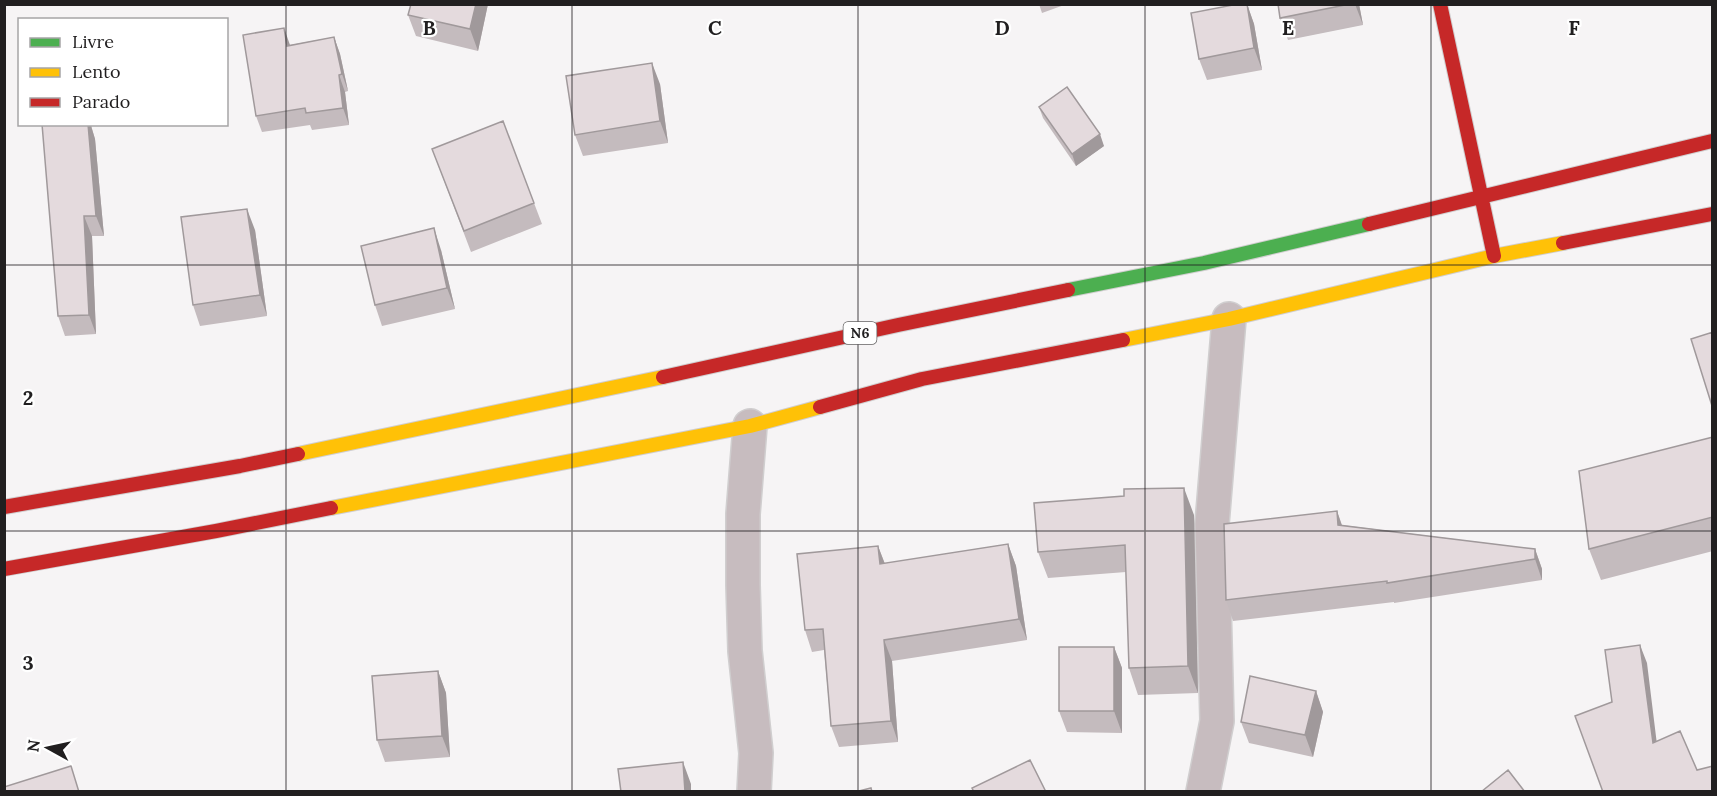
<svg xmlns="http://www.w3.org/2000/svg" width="1717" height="796" viewBox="0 0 1717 796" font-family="Lora,serif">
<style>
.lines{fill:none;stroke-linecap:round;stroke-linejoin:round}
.street-casing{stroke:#d0cecf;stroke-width:36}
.fast-casing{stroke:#d0cecf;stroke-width:16}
.slow-casing{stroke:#d0cecf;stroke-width:16}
.jam-casing{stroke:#d0cecf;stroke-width:16}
.street{stroke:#c7bcbf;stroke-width:33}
.fast{stroke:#4caf50;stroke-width:14}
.slow{stroke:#ffc107;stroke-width:14}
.jam{stroke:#c62828;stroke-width:14}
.wall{fill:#c4bbbe}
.shaded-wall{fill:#a0999b}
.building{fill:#e4dadd;stroke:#a0999b;stroke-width:1.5}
.grid{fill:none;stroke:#211f20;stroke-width:1.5;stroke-opacity:0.55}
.labels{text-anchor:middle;stroke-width:4.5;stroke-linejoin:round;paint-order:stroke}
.shield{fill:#fff;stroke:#646263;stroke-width:1.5}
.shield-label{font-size:14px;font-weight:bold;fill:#211f20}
.grid-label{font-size:20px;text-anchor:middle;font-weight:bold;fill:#211f20;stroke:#fff;stroke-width:4.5;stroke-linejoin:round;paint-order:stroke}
</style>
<rect width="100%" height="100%" fill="#f6f4f5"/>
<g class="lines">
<g class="street-casing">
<path id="street" d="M750 426 743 514V585L745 651 756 753 754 792
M1203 792 1217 721 1212 524 1229 319"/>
</g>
<g class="fast-casing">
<path id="fast" d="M1068 290 1204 263 1369 224"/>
</g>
<g class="slow-casing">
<path id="slow" d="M1123 340 1229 319 1494 256 1563 243
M298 454 663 377
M331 508 750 426 820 407"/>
</g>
<g class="jam-casing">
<path id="jam" d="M1440 4 1494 256
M1369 224 1712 141
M1563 243 1712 214
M663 377 898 325 1068 290
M820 407 922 379 1123 340
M4 507 240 466 298 454
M4 569 216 531 331 508"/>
</g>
<use href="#street" class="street"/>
<use href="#fast" class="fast"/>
<use href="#slow" class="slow"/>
<use href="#jam" class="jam"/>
</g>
<path class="wall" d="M411 4H488L478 51 416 36 408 15Z
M1039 4H1067L1042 13Z
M1247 4 1254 24 1262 70 1207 80 1199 59Z
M1278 4H1359L1363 25 1288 40 1280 18Z
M334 37 340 54 348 91 345 92 349 125 312 130 310 125 262 132 256 116 290 45Z
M660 84 668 143 583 156 575 135Z
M1039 107 1104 146 1076 166 1043 118Z
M92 129 95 139 104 236H92L96 334 65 336 58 316Z
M432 149 534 203 542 224 471 252Z
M255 230 267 316 200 326 193 305Z
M441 250 455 309 382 326 375 305Z
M1713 437V551L1601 580 1589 549Z
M1337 511 1342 525 1535 549 1542 569V580L1394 603V602L1233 621 1226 600Z
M1194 515 1198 693 1138 695 1129 668 1126 572 1048 578 1038 552Z
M1008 544 1016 566 1027 640 892 661 898 742 839 747 831 726 824 650 812 652 805 630 878 546 885 564Z
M1114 647 1122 668V733L1067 732 1059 711Z
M438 671 446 693 450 757 385 762 377 740Z
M1316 691 1323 712 1313 757 1249 743 1241 722Z"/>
<path class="shaded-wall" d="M476 4H488L478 51 470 29Z
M1247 4 1254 24 1262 70 1254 48Z
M1355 4H1359L1363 25Z
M284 28 290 45 287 46Z
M334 37 340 54 348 91 342 74Z
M652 63 660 84 668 143 660 121Z
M339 75 345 92 349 125 343 108Z
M87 124H91L92 129 95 139 104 236 96 216Z
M1100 134 1104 146 1076 166 1072 154Z
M247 209 255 230 267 316 260 295Z
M84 216 92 236 96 334 89 315Z
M434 228 441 250 455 309 447 288Z
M1184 488 1194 515 1198 693 1188 666Z
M1337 511 1344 532 1338 525Z
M1008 544 1016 566 1027 640 1019 619Z
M878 546 886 567 880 564Z
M1535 549 1542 569V580L1535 559Z
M884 640 892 661 898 742 891 721Z
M1640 645 1647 663 1659 761 1653 743Z
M1114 647 1122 668V733L1114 711Z
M438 671 446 693 450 757 442 736Z
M1316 691 1323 712 1313 757 1305 735Z
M683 762 691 784V792H685Z"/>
<path class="building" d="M411 4H476L470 29 408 15Z
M1238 4H1247L1254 48 1199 59 1191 13Z
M1278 4H1350L1280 18Z
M284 28 287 46 334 37 342 74 339 75 343 108 306 113 305 108 256 116 243 35Z
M652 63 660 121 575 135 566 76Z
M1067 87 1100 134 1072 154 1039 107Z
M503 121 534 203 464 231 432 149Z
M42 124H88L96 216H84L89 315 58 316Z
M247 209 260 295 193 305 181 217Z
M434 228 447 288 375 305 361 246Z
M1713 332V409L1691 339Z
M1713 437V517L1589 549 1579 471Z
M1184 488 1188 666 1129 668 1125 545 1038 552 1034 503 1124 496V489Z
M1337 511 1338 525 1535 549V559L1387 583V581L1226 600 1224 524Z
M1008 544 1019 619 884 640 891 721 831 726 823 629 805 630 797 554 878 546 880 564Z
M1640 645 1653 743 1680 731 1697 770 1713 766V792H1603L1575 716 1612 702 1605 650Z
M1059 647H1114V711H1059Z
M438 671 442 736 377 740 372 676Z
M1250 676 1316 691 1305 735 1241 722Z
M1030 760 1046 792H974L972 788Z
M683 762 685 792H621L618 769Z
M71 766 79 792H4V787Z
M1508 770 1525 792H1481Z
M871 788 872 792H855Z"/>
<path class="grid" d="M286 4V792M572 4V792M858 4V792M1145 4V792M1431 4V792M4 265H1712M4 531H1712"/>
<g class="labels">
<rect class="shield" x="843.5" y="322" width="33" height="22" rx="4.5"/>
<g class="shield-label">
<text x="860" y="338">N6</text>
</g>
</g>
<g class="grid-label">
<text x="429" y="35">B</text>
<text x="715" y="35">C</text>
<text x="1002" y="35">D</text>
<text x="1288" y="35">E</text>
<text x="1574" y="35">F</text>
<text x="28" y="405">2</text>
<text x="28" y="670">3</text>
</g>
<rect width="1717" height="796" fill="none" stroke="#211f20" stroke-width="12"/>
<rect x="18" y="18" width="210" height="108" fill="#ffffff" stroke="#a6a5a6" stroke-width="1.5"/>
<rect x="30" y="38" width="30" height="9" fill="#4caf50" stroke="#a6a5a6" stroke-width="1.5"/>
<text x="72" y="48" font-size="18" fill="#211f20">Livre</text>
<rect x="30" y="68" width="30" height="9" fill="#ffc107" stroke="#a6a5a6" stroke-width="1.5"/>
<text x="72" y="78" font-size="18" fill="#211f20">Lento</text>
<rect x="30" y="98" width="30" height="9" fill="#c62828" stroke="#a6a5a6" stroke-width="1.5"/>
<text x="72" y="108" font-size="18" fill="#211f20">Parado</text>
<g transform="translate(48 748) rotate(278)" stroke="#ffffff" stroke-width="4.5" paint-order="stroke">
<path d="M0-4.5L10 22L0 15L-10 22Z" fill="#211f20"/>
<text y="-9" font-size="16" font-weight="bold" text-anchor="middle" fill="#211f20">N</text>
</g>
</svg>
